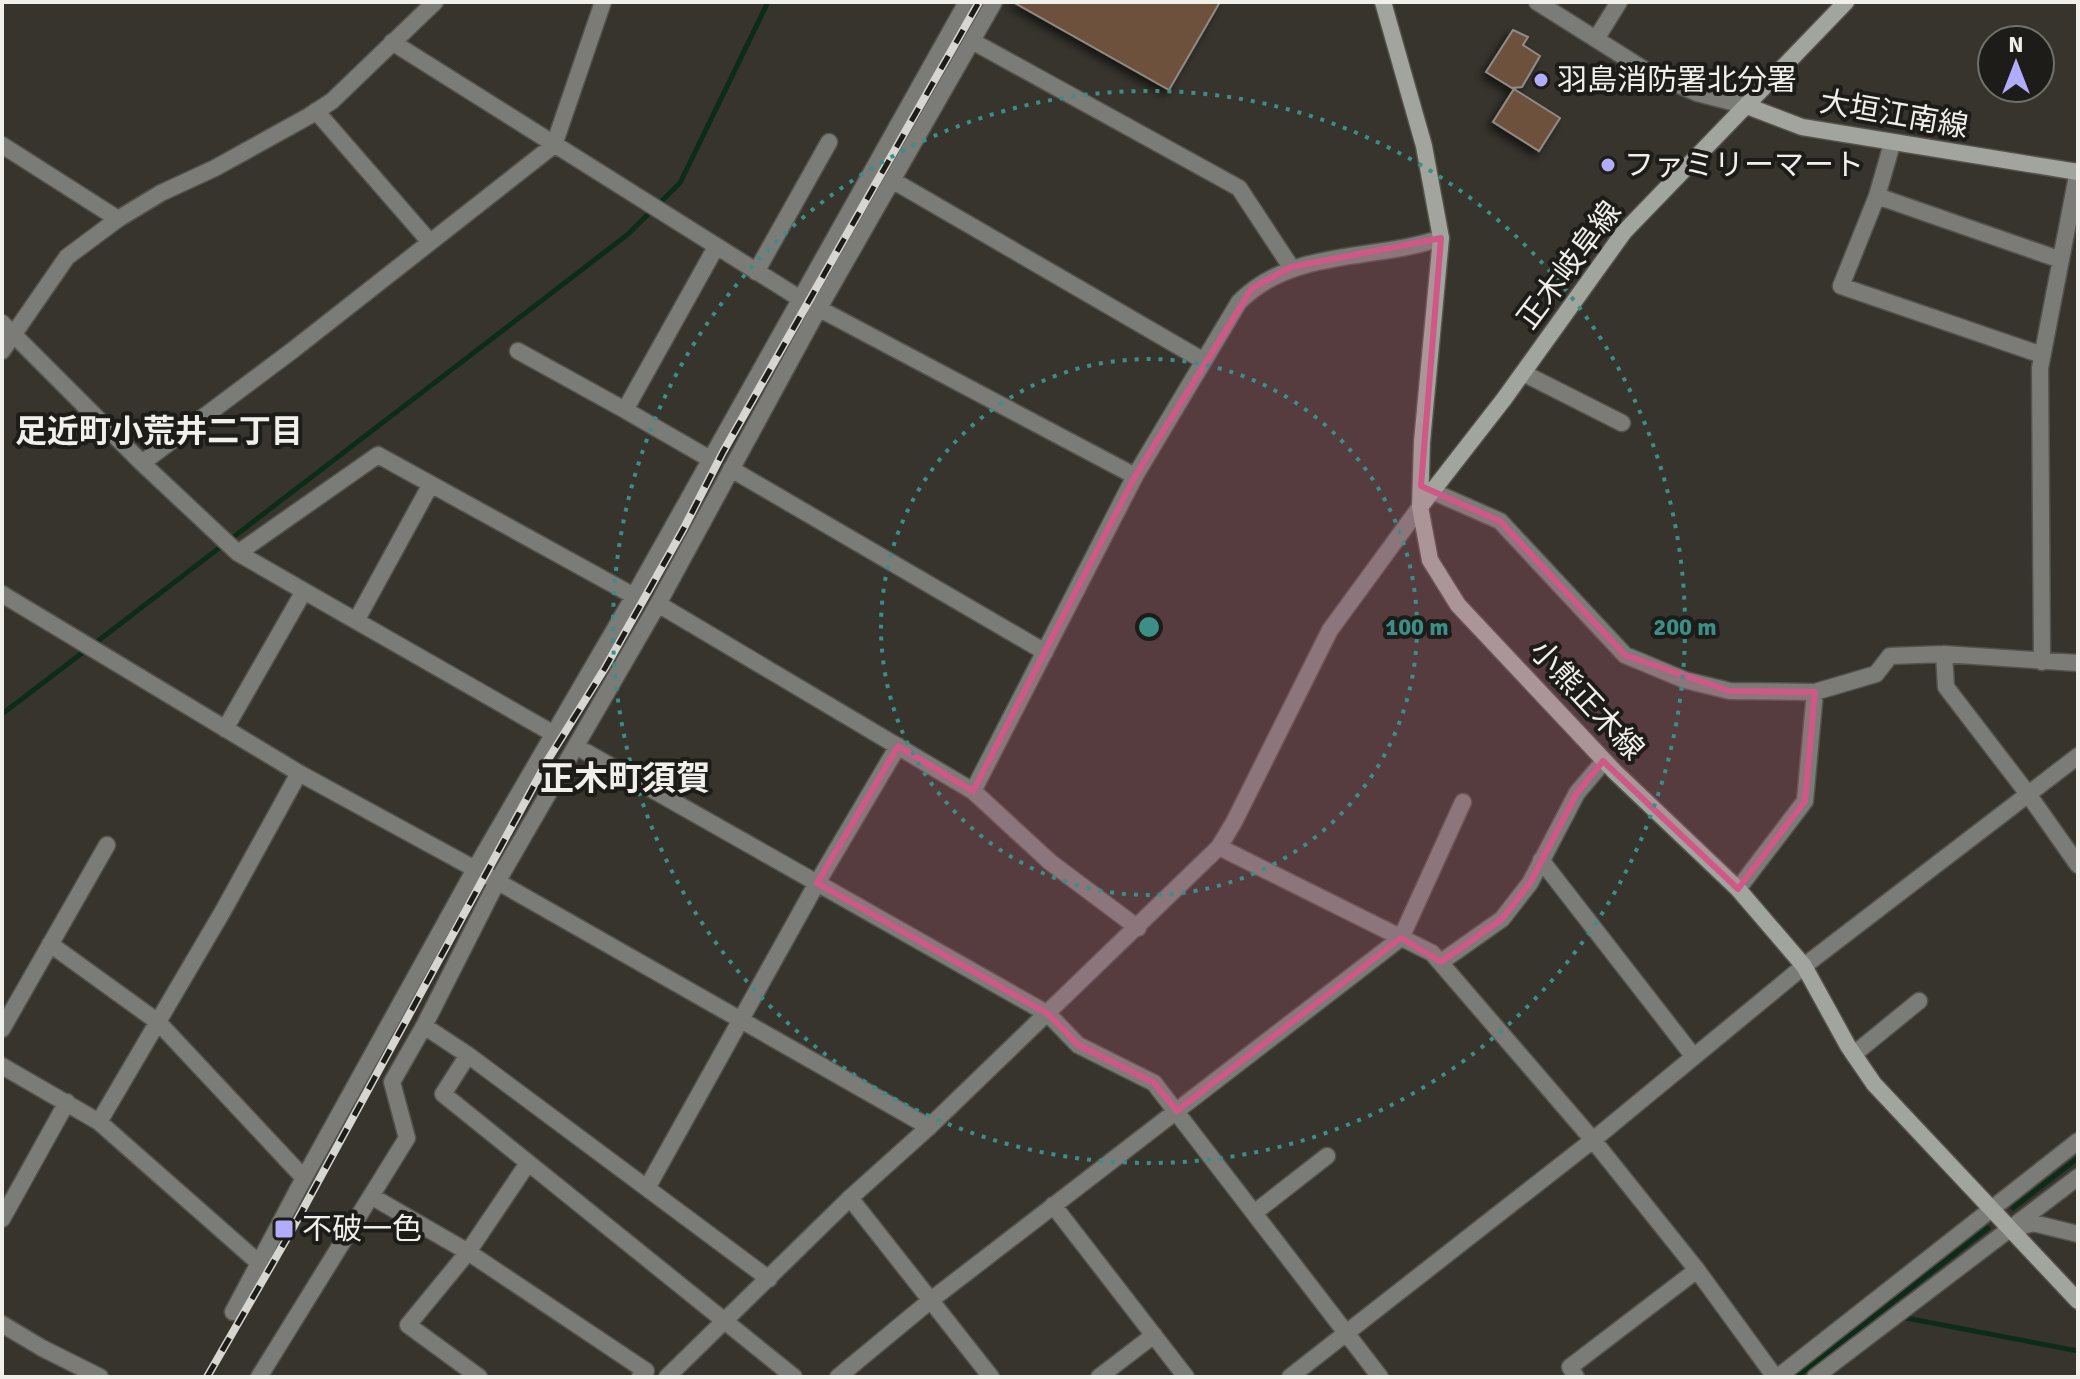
<svg xmlns="http://www.w3.org/2000/svg" width="2080" height="1379" viewBox="0 0 2080 1379" font-family="Signika,'Noto Sans JP',sans-serif">
<style>
.lines{fill:none;stroke-linecap:round;stroke-linejoin:round}
.stream{stroke:#0c2c19;stroke-width:5}
.building{fill:#6e513c;stroke:#918a85;stroke-width:2;filter:url(#shadow)}
.minor-casing{stroke:#55524c;stroke-width:19}
.tertiary-casing{stroke:#55524c;stroke-width:19}
.secondary-casing{stroke:#55524c;stroke-width:19}
.minor{stroke:#7b7c78;stroke-width:16}
.tertiary{stroke:#7b7c78;stroke-width:16}
.secondary{stroke:#a2a49e;stroke-width:16}
.rail-casing{stroke:#d7d6d0;stroke-width:8}
.rail{stroke:#1d1c19;stroke-width:5;stroke-dasharray:15;stroke-linecap:butt}
.marked{fill:#d05886;fill-opacity:0.2;stroke:#d05886;stroke-width:6;stroke-linejoin:round}
.ring{fill:none;stroke:#3c8e87;stroke-width:4;stroke-dasharray:4 8}
.poi-dot{fill:#b1adfa;stroke:#1d1c19;stroke-width:3}
.labels{text-anchor:middle;stroke-width:8;stroke-linejoin:round;paint-order:stroke}
.poi-label{font-size:30px;fill:#f0efea;stroke:#1d1c19;text-anchor:start}
.street-label{font-size:30px;fill:#f0efea;stroke:#1d1c19}
.neighbourhood-label{font-size:32px;font-weight:bold;fill:#f0efea;stroke:#1d1c19}
.quarter-label{font-size:34px;font-weight:bold;fill:#f0efea;stroke:#1d1c19}
.centre{fill:#3c8e87;stroke:#1d1c19;stroke-width:4}
.ring-label{font-size:24px;text-anchor:middle;font-weight:bold;fill:#3c8e87;stroke:#1d1c19;stroke-width:8;stroke-linejoin:round;paint-order:stroke}
</style>
<defs>
<filter id="shadow"><feDropShadow dx="-4.5" dy="4.5" stdDeviation="4" flood-color="#0009"/></filter>
</defs>
<rect width="100%" height="100%" fill="#37342e"/>
<g class="lines">
<path class="stream" d="M94 644 627 235 680 183 768 2
M2 714 86 650
M2013 1208 2078 1158
M1906 1318 2078 1351
M1796 1377 1988 1228"/>
</g>
<path class="building" d="M1013 2H1220L1169 90Z
M1513 30 1528 37 1523 45 1540 56 1522 87 1512 88 1486 72Z
M1514 89 1560 118 1539 151 1493 122Z"/>
<g class="lines">
<g class="minor-casing">
<path id="minor" d="M1596 39 1619 2
M972 41 1239 188 1291 267
M392 42 799 298 1135 476
M316 111 430 242
M1892 144 1877 196 1841 286 2042 355
M2 145 118 219
M892 180 1204 361
M1877 196 2061 260
M756 272 829 142
M2 323 142 463 238 553 304 591
M518 351 625 410
M1523 373 1622 423
M710 459 625 410 716 247
M142 463 293 350 554 145 603 2
M731 469 1045 652
M1434 492 1500 521 1625 655 1685 680 1730 691 1815 692 1876 674 1890 656 1944 654 2078 663
M238 553 378 455 634 596 967 2
M2 594 299 773 486 875 929 1127
M658 604 819 308 994 2
M356 621 431 484
M1944 654 1946 687 2028 794 2078 865
M2042 662 2040 368 2078 171
M225 729 304 591 554 734
M586 752 1048 1014 1078 1045 1154 1083 1380 1377
M973 791 1135 476 1239 302C1292 248 1374 261 1441 238
M1219 847 1432 953 1593 1140 1697 1270 1775 1377
M1541 860 1694 1057
M1738 889 1805 801 1815 692
M50 944 158 1022 304 1178 475 869 634 596
M1441 962 1502 919 1530 883 1577 793 1604 761
M424 1026 497 882 658 604 973 791 1050 862 1138 928
M2 1029 107 845
M1854 1054 1919 1001
M468 1055 769 1279
M2 1066 99 1122 223 911 299 773
M99 1122 259 1263
M647 1188 817 883 898 746
M850 1198 991 1377
M1053 1205 1186 1377
M1254 1213 1327 1156
M2 1219 67 1102
M2017 1228 2033 1223 2078 1234
M233 1312 304 1178
M2 1324 42 1348 100 1377
M259 1377 371 1196
M479 1377 408 1325 468 1252 528 1163
M640 1377 646 1371 468 1252 371 1196 407 1138 392 1082 424 1026 468 1055 443 1094 794 1377
M838 1377 931 1300 1401 938 1463 802
M1099 1377 1154 1335
M1290 1377 1593 1140 1804 966 2078 756
M1576 1377 1570 1367 1697 1270
M1778 1377 2078 1141
M1815 1377 2078 1177"/>
</g>
<g class="tertiary-casing">
<path id="tertiary" d="M1537 2 1645 70 1697 93 1747 106
M2 351 67 257 118 219 161 193 215 168 309 116 332 101 435 2
M667 1377 850 1198 929 1127 1219 847 1234 822 1330 630 1420 507"/>
</g>
<g class="secondary-casing">
<path id="secondary" d="M1383 2 1424 146 1441 238 1422 442 1420 507 1430 560 1458 605 1615 772 1738 889 1804 966 1848 1046 1874 1084 2078 1301
M1747 106 1802 127 2078 172
M1420 507 1504 399 1624 232 1846 2"/>
</g>
<use href="#minor" class="minor"/>
<use href="#tertiary" class="tertiary"/>
<use href="#secondary" class="secondary"/>
<g class="rail-casing">
<path id="rail" d="M207 1377 290 1233 549 758 605 668 684 528 723 452 979 2"/>
</g>
<use href="#rail" class="rail"/>
</g>
<path class="marked" d="M1441 238 1421 486 1500 521 1625 655 1730 691 1815 692 1805 801 1738 889 1603 761 1577 793 1530 883 1502 919 1441 962 1401 938 1177 1111 1154 1083 1078 1045 1048 1014 817 883 898 746 973 791 1135 476 1252 288 1291 267Z"/>
<g class="ring">
<circle cx="1149" cy="627" r="268"/>
<circle cx="1149" cy="627" r="536"/>
</g>
<g class="poi-dot">
<circle cx="1541" cy="80" r="8"/>
<circle cx="1608" cy="165" r="8"/>
<rect x="274" y="1219" width="20" height="20" rx="4"/>
</g>
<g class="labels">
<g class="poi-label">
<text x="1557" y="90">羽島消防署北分署</text>
<text x="1624" y="175">ファミリーマート</text>
<text x="302" y="1239">不破一色</text>
</g>
<g class="street-label">
<text transform="translate(1894 114) rotate(10)" y="10">大垣江南線</text>
<text transform="translate(1569 265) rotate(-53)" y="10">正木岐阜線</text>
<text transform="translate(1587 700) rotate(47)" y="10">小熊正木線</text>
</g>
<g class="neighbourhood-label">
<text x="159" y="442">足近町小荒井二丁目</text>
</g>
<g class="quarter-label">
<text x="625" y="790">正木町須賀</text>
</g>
</g>
<circle cx="1149" cy="627" r="12" class="centre"/>
<g class="ring-label">
<text x="1417" y="635">100 m</text>
<text x="1685" y="635">200 m</text>
</g>
<rect width="2080" height="1379" fill="none" stroke="#f0efea" stroke-width="8"/>
<g transform="translate(2016 64)"><circle r="38" fill="#1d1c19" stroke="#71706d" stroke-width="2"/>
<path d="M0-6L14 30L0 20L-14 30Z" fill="#b1adfa"/>
<text y="-12" font-size="22" font-weight="bold" text-anchor="middle" fill="#f0efea">N</text>
</g>
</svg>
